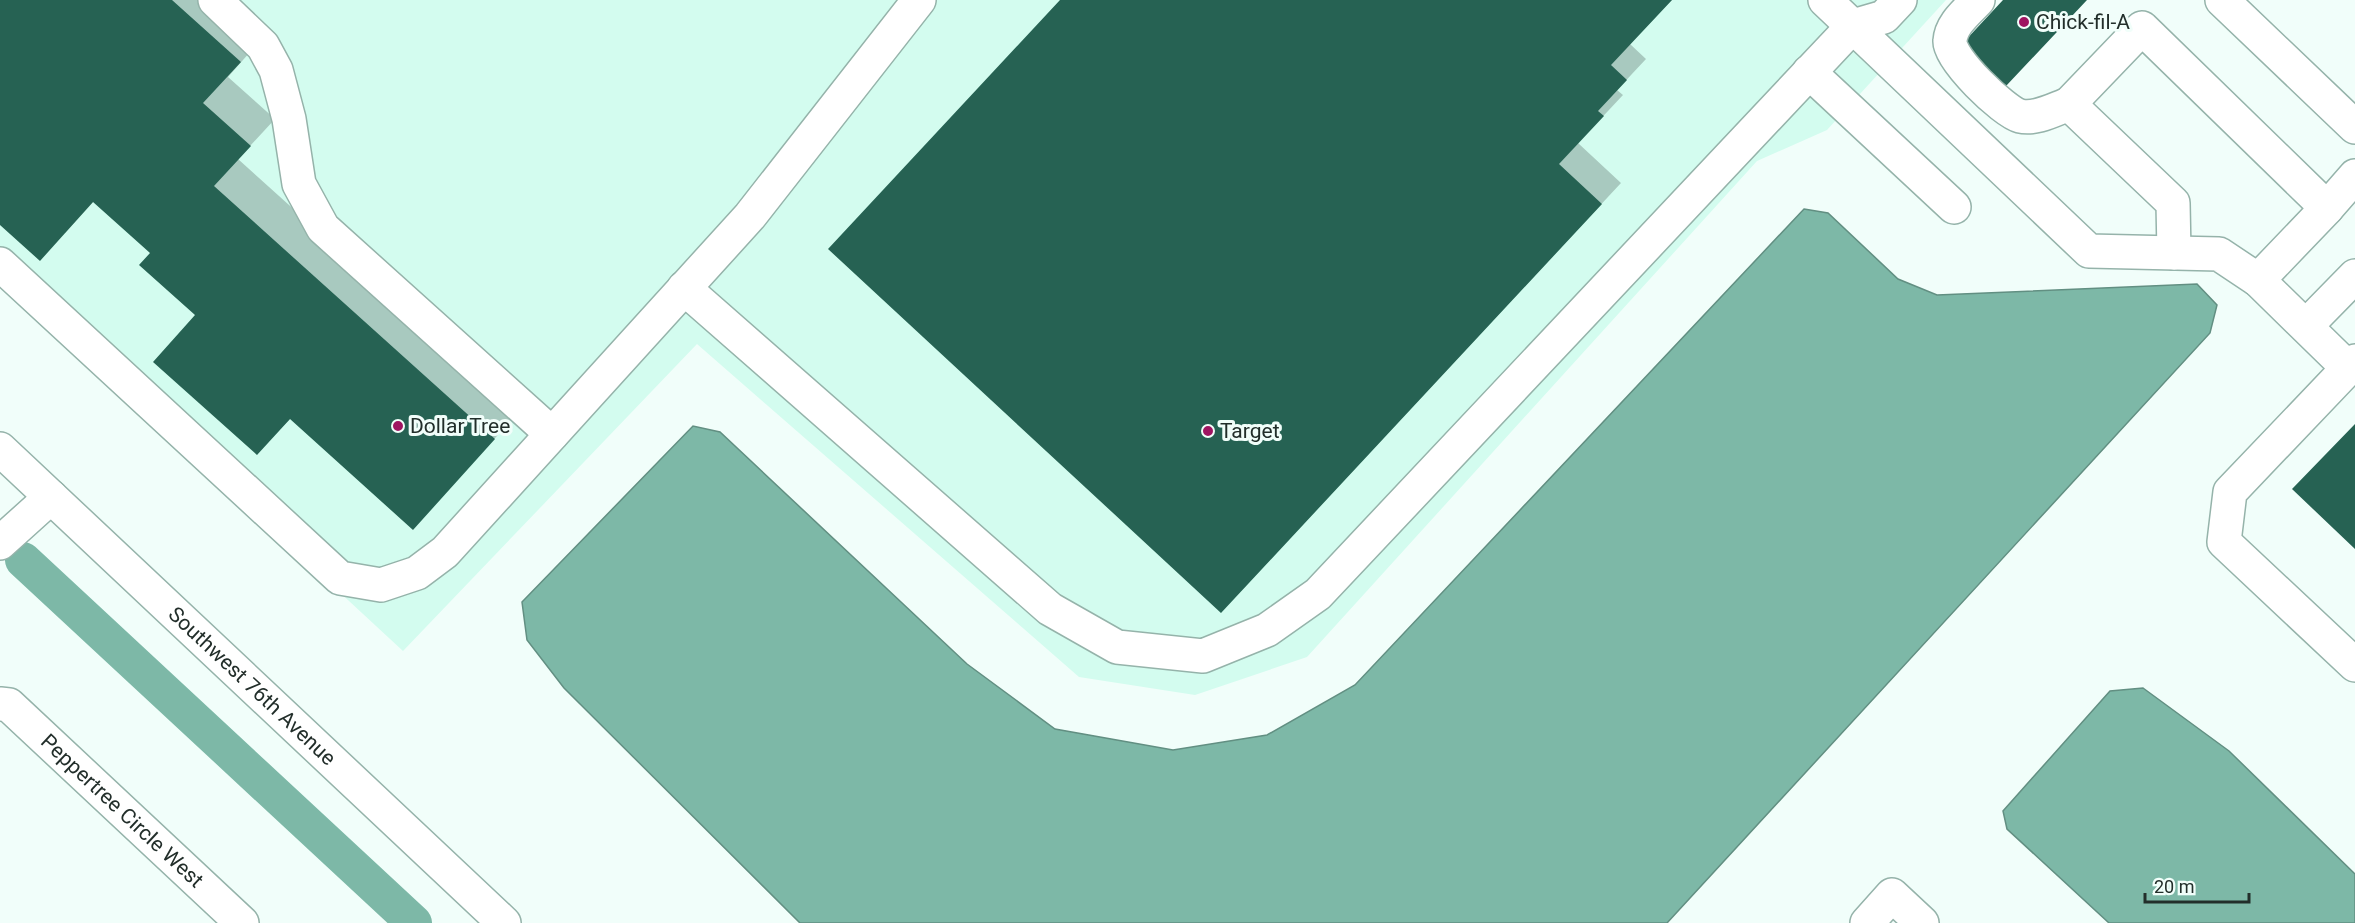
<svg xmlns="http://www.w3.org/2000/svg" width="2355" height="923" viewBox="0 0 2355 923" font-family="Roboto,sans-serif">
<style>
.built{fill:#d3fcef}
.water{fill:#7db8a7;stroke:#628f82;stroke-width:1.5}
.shadow{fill:#0003}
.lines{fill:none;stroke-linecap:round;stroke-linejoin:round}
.canal{stroke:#7db8a7;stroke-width:36}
.building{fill:#266253}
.minor-casing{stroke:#95b3aa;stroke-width:36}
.minor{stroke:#fff;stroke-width:33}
.poi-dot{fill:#9f1461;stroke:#f1fefa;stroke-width:2}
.labels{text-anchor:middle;stroke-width:6;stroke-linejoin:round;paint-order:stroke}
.poi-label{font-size:21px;fill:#222e2a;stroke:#f1fefa;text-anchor:start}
.street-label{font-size:21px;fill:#222e2a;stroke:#f1fefa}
</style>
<rect width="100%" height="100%" fill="#f1fefa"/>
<path class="built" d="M0 0H1946L1827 130 1757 161 1307 657 1195 695 1079 677 697 344 403 651 0 278Z"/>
<path class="water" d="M1804 209 1828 213 1898 279 1937 295 2197 284 2217 305 2210 333 1667 923H800L564 688 527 640 522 602 693 426 720 432 967 664 1055 729 1173 750 1267 735 1355 685Z
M2143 688 2229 751 2355 874V923H2109L2007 829 2003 811 2110 691Z"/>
<path class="shadow" d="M0 0H226L265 35 228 77 275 119 238 159 519 412 413 528 291 418 257 453 197 315 152 253 94 201 65 233 0 223Z
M1062 0H1672L1630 44 1646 59 1617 90 1623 95 1578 143 1621 183 1241 591Z"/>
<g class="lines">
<path class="canal" d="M23 560 414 923"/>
</g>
<path class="building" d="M0 0H172L241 62 203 103 251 146 214 186 495 439 413 530 290 419 257 455 153 362 195 315 139 265 150 253 93 202 40 261 0 225Z
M1060 0H1672L1611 65 1627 80 1598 111 1604 116 1559 164 1602 204 1221 613 828 249Z
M2003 0H2087L2006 86 1962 44Z
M2355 424V549L2292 489Z"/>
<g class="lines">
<g class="minor-casing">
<g id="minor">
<path d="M215 0 263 46 276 70 289 119 299 184 323 228 552 434"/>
<path d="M1825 0 2089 251 2219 254 2258 280 2348 368"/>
<path d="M1978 0C1967 12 1951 24 1950 41 1948 58 2004 112 2020 116 2036 120 2055 109 2069 104"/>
<path d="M2222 0 2355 127"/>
<path d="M1809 72 1954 207"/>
<path d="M2327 208 2355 176"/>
<path d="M2174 253 2173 203 2069 104 2142 28 2327 208 2258 280"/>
<path d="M0 264 340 578 381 585 417 573 445 552 750 216 919 0"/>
<path d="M684 288 1050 609 1117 647 1203 656 1267 630 1318 594 1853 26 1884 17 1900 0"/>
<path d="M2306 326 2355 276"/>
<path d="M2355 361 2230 492 2224 542 2355 665"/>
<path id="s1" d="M0 449 504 923"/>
<path d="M0 543 51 497"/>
<path id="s2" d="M0 704 9 705 242 923"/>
<path d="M1867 923 1892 895 1922 923"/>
</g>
</g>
<use href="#minor" class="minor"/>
</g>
<g class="poi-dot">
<circle cx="2024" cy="22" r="6"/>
<circle cx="398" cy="426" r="6"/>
<circle cx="1208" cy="431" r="6"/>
</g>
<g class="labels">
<g class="poi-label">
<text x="2036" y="29">Chick-fil-A</text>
<text x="410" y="433">Dollar Tree</text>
<text x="1220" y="438">Target</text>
</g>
<g class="street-label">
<text dy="7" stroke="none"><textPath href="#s1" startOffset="346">Southwest 76th Avenue</textPath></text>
<text dy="7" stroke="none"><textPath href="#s2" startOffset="164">Peppertree Circle West</textPath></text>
</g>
</g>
<path d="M2145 893v9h104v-9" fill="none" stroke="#222e2a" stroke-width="3"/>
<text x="2154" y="893" font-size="18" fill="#222e2a" stroke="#f1fefa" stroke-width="4.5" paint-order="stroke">20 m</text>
</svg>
